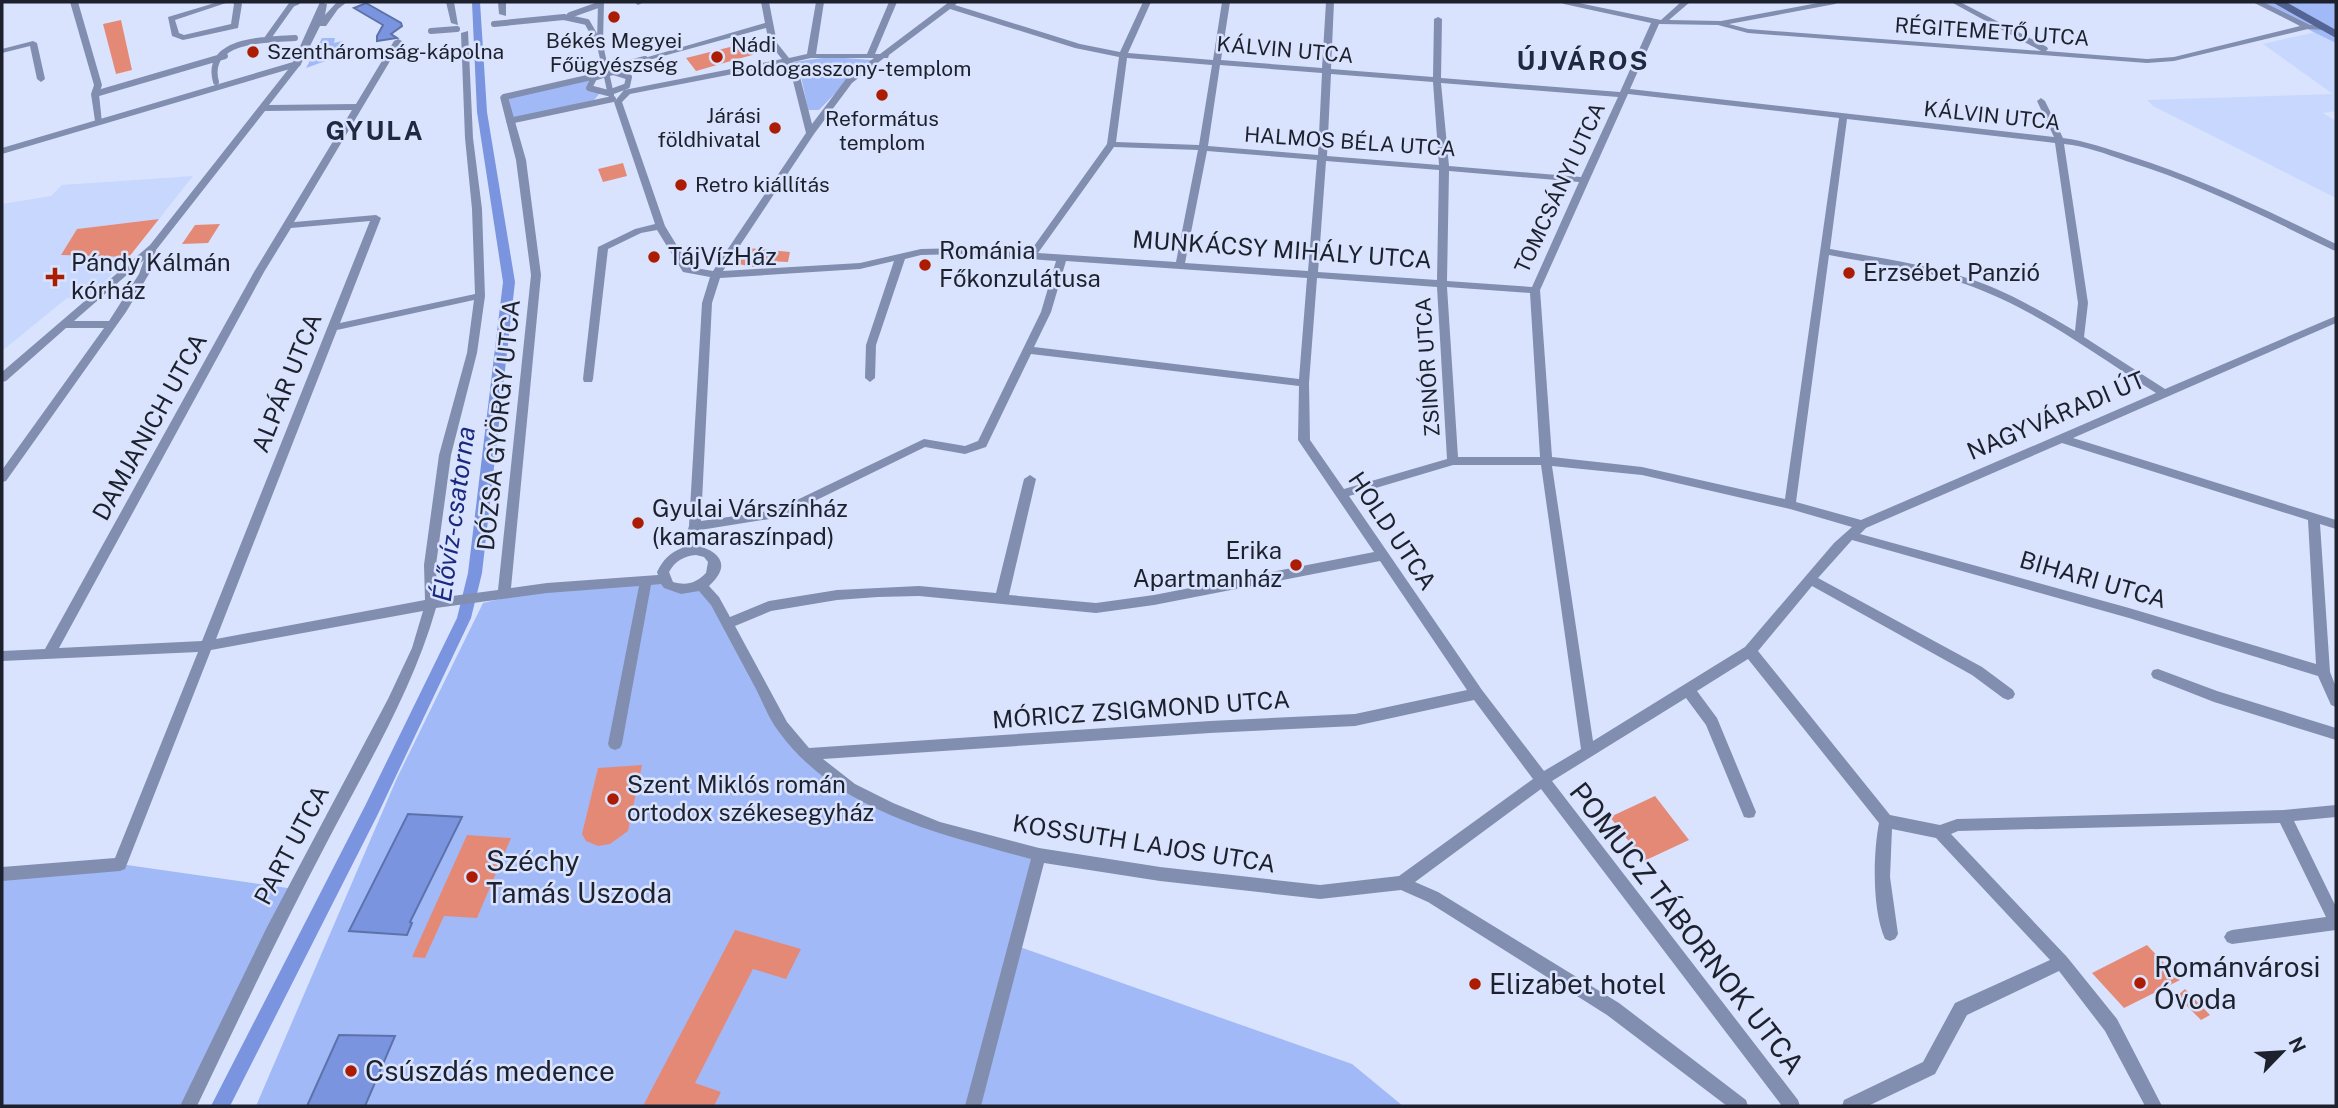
<svg xmlns="http://www.w3.org/2000/svg" width="2338" height="1108" viewBox="0 0 2338 1108" font-family="'Public Sans',sans-serif">
<style>
.built{fill:#c8d7fe}
.green{fill:#a2b9f7}
.water{fill:#7a94e0;stroke:#5e72aa;stroke-width:2}
.lines{fill:none;stroke-linecap:round;stroke-linejoin:round}
.canal{fill:#7a94e0;fill-rule:evenodd}
.building{fill:#e58977}
.pedestrian{stroke:#818eb0;stroke-width:6}
.minor{fill:#818eb0;fill-rule:evenodd}
.tertiary{fill:#818eb0;fill-rule:evenodd}
.secondary{fill:#546494;fill-rule:evenodd}
.poi-dot{fill:#ab1c02;stroke:#d9e3fd;stroke-width:2.5}
.labels{text-anchor:middle;stroke-width:5;stroke-linejoin:round;paint-order:stroke}
.far-street-label{font-size:21px;fill:#1d212d;stroke:#d9e3fd}
.far-poi-label{font-size:21px;fill:#1d212d;stroke:#d9e3fd;text-anchor:start}
.street-label{font-size:24px;fill:#1d212d;stroke:#d9e3fd}
.poi-label{font-size:24px;fill:#1d212d;stroke:#d9e3fd;text-anchor:start}
.far-district-label{font-size:26px;font-weight:bold;letter-spacing:2px;fill:#212941;stroke:#d9e3fd}
.water-label{font-size:26px;font-style:italic;fill:#1a287f;stroke:#d9e3fd}
.near-poi-label{font-size:28px;fill:#1d212d;stroke:#d9e3fd;text-anchor:start}
.near-street-label{font-size:28px;fill:#1d212d;stroke:#d9e3fd}
</style>
<rect width="100%" height="100%" fill="#d9e3fd"/>
<path class="built" d="M2316 32 2336 43V111L2323 113 2336 121V198L2153 106 2147 100 2333 94 2263 44Z
M193 176 159 219 77 229 129 257 88 299 67 298 2 351V204L51 196 62 185Z"/>
<path class="green" d="M2252 2H2336V43Z
M322 38H335L334 43 342 41 348 53 306 68Z
M830 57 873 60 850 78 819 110H808L801 76 793 62Z
M598 76 589 85 600 93 594 100 509 121 504 97Z
M664 579 668 585H701L806 754 888 808 1039 855 1017 946 1352 1064 1403 1106H256L397 778 483 603 547 588Z
M120 864 295 889 188 1106H2V874Z"/>
<path class="water" d="M366 3 401 23 402 26 391 34 397 38 377 41V36L383 25 354 8Z
M408 814 462 817 410 922 412 923 407 935 349 931Z
M339 1035 395 1036 365 1106H307Z"/>
<g class="lines">
<path class="canal" d="M472 2H480L487 112 515 282 482 573 471 618 377 816 230 1106H211L365 806 457 618 468 573 503 282 477 112Z"/>
</g>
<path class="building" d="M121 20 132 70 116 74 103 24Z
M746 43 758 48 752 55 696 71 686 58Z
M623 163 627 176 603 182 598 169Z
M159 219 129 257 61 255 77 229Z
M220 224 208 243 182 244 195 225Z
M748 248 790 252 788 262 765 261 761 266 754 267 738 264Z
M642 765 628 831 610 844 598 846 586 841 582 834 598 768Z
M1655 796 1689 840 1644 861 1610 817Z
M467 835 511 838 477 918 444 916 425 958 412 957Z
M735 930 801 949 786 979 753 969 695 1083 721 1092 714 1106H643Z
M2147 945 2180 980 2124 1008 2092 973Z
M2185 989 2210 1015 2201 1020 2177 996Z"/>
<g class="lines">
<path class="pedestrian" d="M570 15 601 4
M494 24 564 17 587 22 600 45 611 95
M431 31 457 29
M267 39 292 4 297 2
M600 43 601 2
M609 68 645 59
M613 72 629 77 627 86 608 93 589 88 594 78Z
M216 82C204 39 267 39 295 38
M95 94 225 56
M504 97 596 76
M509 121 613 99"/>
<path class="minor" d="M70 2H78L102 85 99 94 102 123 95 121 91 94 94 85Z
M218 2H229L175 20 179 33 184 35 231 24 234 4 232 2H240L242 4 238 28 183 40 172 36 168 17Z
M446 2H454L458 25 451 23Z
M498 2H506V16L499 14Z
M634 2H642V3L638 5Z
M761 2H769L777 43 789 58 807 54 816 2H824L816 54H867L889 2H897L875 54H880L949 2H958L955 5 1080 44 1120 52 1143 2H1151L1128 53 1213 60 1222 2H1230L1221 60 1322 68 1326 2H1334L1331 69 1433 77 1434 19 1438 17 1442 19 1441 78 1620 92 1651 23 1564 4 1560 2H1574L1661 20 1681 2H1690L1669 20 1721 21 1823 2H1839L1835 4 1729 24 1748 29 2041 51 1951 2H1960L2047 47 2048 49 2046 51 2147 59 2174 57 2300 26 2253 2H2263L2310 25 2327 26V30L2308 29 2174 61 2147 63 1748 33 1718 25 1659 24 1630 89 2054 137 2037 101 2041 98 2045 101 2063 138C2086 141 2108 149 2130 156 2202 179 2269 211 2336 244V251L2333 250C2265 217 2198 183 2126 161 2106 154 2086 146 2064 144L2088 303 2084 337 2165 389 2336 316V323L2073 438 2336 520V529L2320 524 2330 672 2336 687V707L2331 705 2318 676 2129 618 1852 540 1818 578 1982 667 2013 690 2015 694 2013 698 2008 700 2003 698 1972 675 1812 586 1758 651 1890 815 1940 825 1957 819 2284 810 2336 805V817L2294 821 2336 907V930L2232 944 2227 942 2224 937 2227 932 2232 930 2326 917 2280 823 1958 831 1951 834 2067 957 2117 1019 2162 1106H2145L2105 1031 2059 971 1967 1015 1935 1074 1868 1106H1842L1844 1100 1923 1062 1955 1003 2050 960 1936 838 1892 829 1890 877 1898 934 1895 939 1890 941 1885 939C1872 910 1873 854 1879 823L1748 659 1697 691 1717 718 1756 812 1754 817 1749 818 1744 817 1706 725 1686 698 1552 781 1798 1100 1800 1106H1782L1541 789 1415 882 1438 892 1619 1003 1746 1100 1748 1106H1727L1607 1015 1428 902 1401 890 1320 899 1160 881 1044 863 981 1106H965L1031 859C940 834 838 812 779 732 769 719 763 703 756 689 741 661 726 633 711 605L699 591 681 594 664 588 661 584 651 585 622 744 620 748 615 750 610 748 608 744 639 586 547 593 436 608C412 692 366 767 326 844 281 930 239 1018 197 1106H180L267 927 388 699 412 648 423 611 211 650 127 864 125 869 120 871 2 881V867L115 858 198 652 2 661V651L45 649 254 272 352 110 265 111 156 250 149 274 126 312 6 481 2 482V470L104 328H66L6 381 2 382V372L150 245 294 62 301 64 269 105 356 104 394 41 398 39 402 41 294 222 376 215 381 218 340 323 475 294 472 209 465 138 461 33 468 31 473 138 482 209 485 296 477 353 451 455 436 565 437 598 498 590 531 275 516 160 500 97 504 94 508 97 526 160 541 275 511 588 547 583 658 575 657 572C663 560 669 553 682 548L689 526 702 303 710 277 683 272 657 230 641 233 608 249 593 379 592 382H584L583 379 598 247 635 229 655 224 614 102 624 90 782 59 769 43 766 28 645 61 641 59 765 23ZM950 9 1075 48 1119 57 1107 144 1029 253 961 248 921 249 860 263 723 271 814 134 852 83 884 58H888L889 55ZM811 58H874L846 79 812 124 798 69 793 62ZM1127 58 1212 65 1199 145 1116 142ZM785 64 790 69 806 133 713 271 690 267 665 226 622 102 630 94ZM1220 65 1322 73 1318 155 1208 146ZM1331 74 1433 82 1439 165 1327 156ZM1441 83 1618 97 1581 177 1449 166ZM1628 94 1839 118 1785 499 1642 467 1552 457 1540 290ZM1847 119 2055 143 2078 303 2075 331C2042 312 2009 292 1973 280 1927 264 1878 258 1830 249ZM1114 147 1198 150 1176 262 1038 253ZM1207 151 1317 160 1308 271 1185 263ZM1326 161 1439 170 1437 280 1318 272ZM1449 171 1579 182 1532 287 1447 281ZM370 221 202 641 59 648 264 272 291 228ZM961 254 1056 261 1041 312 978 441 965 446 924 439 776 510 701 521 712 303 720 278 860 269 894 261 866 345 865 378 870 382 875 378 876 345 905 259 921 255ZM1829 255C1875 264 1921 269 1965 284 2034 308 2095 354 2156 393L1861 520 1796 502ZM144 260 139 274 109 321H74ZM1066 261 1307 278 1299 379 1034 347 1051 312ZM1317 278 1437 287 1447 459 1344 489 1310 440 1309 383ZM1447 287 1530 293 1540 457H1458ZM474 300 467 353 439 455 424 565 425 600 216 639 337 330ZM1031 354 1299 386 1298 440 1374 552 1154 595 1096 603 1009 595 1036 479 1030 475 1024 479 996 593 919 586 837 590 769 601 730 617 719 597 709 586C732 565 720 551 695 545L700 530 782 517 925 447 965 454 986 447ZM2062 443 2308 520 2316 664 2129 608 1860 534 1866 528ZM1453 465H1541L1581 749 1544 771 1482 690 1349 496ZM1552 466 1642 475 1790 509 1852 527 1834 543 1745 647 1593 741ZM696 555 704 557 708 562 706 573C696 583 687 586 673 582L669 572C675 561 684 556 696 555ZM1380 561 1467 690 1355 714 1210 721 809 748 787 722 735 626 771 611 837 600 878 597 919 596 1096 613 1154 605ZM1474 700 1533 779 1399 876 1320 885 1160 867 1039 848 940 822 893 803 855 784 823 759 1210 733 1355 726Z
M33 41 37 43 45 79 41 82 37 79 30 46 2 53V49Z
M2158 669 2217 691 2336 728V740L2214 702 2153 678 2151 674 2153 670Z"/>
<path class="tertiary" d="M320 2 327 4 325 15 337 2H347L338 9 326 26H320L300 66 2 154V148L293 62Z"/>
<path class="secondary" d="M2272 2H2286L2336 30V38Z"/>
</g>
<g class="poi-dot">
<circle cx="614" cy="17" r="7"/>
<circle cx="253" cy="52" r="7"/>
<circle cx="717" cy="57" r="7"/>
<circle cx="882" cy="95" r="7"/>
<circle cx="775" cy="128" r="7"/>
<circle cx="681" cy="185" r="7"/>
<circle cx="654" cy="257" r="7"/>
<circle cx="925" cy="265" r="7"/>
<circle cx="1849" cy="273" r="7"/>
<path d="M51.5 266.5h7v7h7v7h-7v7h-7v-7h-7v-7h7z"/>
<circle cx="638" cy="523" r="7"/>
<circle cx="1296" cy="565" r="7"/>
<circle cx="613" cy="799" r="7"/>
<circle cx="472" cy="877" r="7"/>
<circle cx="2140" cy="983" r="7"/>
<circle cx="1475" cy="984" r="7"/>
<circle cx="351" cy="1071" r="7"/>
</g>
<g class="labels">
<g class="far-street-label">
<text transform="translate(1992 32) rotate(4)" y="7">RÉGITEMETŐ UTCA</text>
<text transform="translate(1285 50) rotate(5)" y="7">KÁLVIN UTCA</text>
<text transform="translate(1992 116) rotate(6)" y="7">KÁLVIN UTCA</text>
<text transform="translate(1350 142) rotate(4)" y="7">HALMOS BÉLA UTCA</text>
<text transform="translate(1560 188) rotate(-65)" y="7">TOMCSÁNYI UTCA</text>
<text transform="translate(1428 367) rotate(-94)" y="7">ZSINÓR UTCA</text>
</g>
<g class="far-poi-label">
<text x="614" y="48" text-anchor="middle">Békés Megyei<tspan x="614" dy="24">Főügyészség</tspan></text>
<text x="731" y="52">Nádi<tspan x="731" dy="24">Boldogasszony-templom</tspan></text>
<text x="267" y="59">Szentháromság-kápolna</text>
<text x="761" y="123" text-anchor="end">Járási<tspan x="761" dy="24">földhivatal</tspan></text>
<text x="882" y="126" text-anchor="middle">Református<tspan x="882" dy="24">templom</tspan></text>
<text x="695" y="192">Retro kiállítás</text>
</g>
<g class="street-label">
<text transform="translate(1282 250) rotate(4)" y="8">MUNKÁCSY MIHÁLY UTCA</text>
<text transform="translate(287 383) rotate(-68)" y="8">ALPÁR UTCA</text>
<text transform="translate(2056 416) rotate(-23)" y="8">NAGYVÁRADI ÚT</text>
<text transform="translate(499 425) rotate(-84)" y="8">DÓZSA GYÖRGY UTCA</text>
<text transform="translate(150 427) rotate(-61)" y="8">DAMJANICH UTCA</text>
<text transform="translate(1392 531) rotate(56)" y="8">HOLD UTCA</text>
<text transform="translate(2093 580) rotate(16)" y="8">BIHARI UTCA</text>
<text transform="translate(1141 710) rotate(-4)" y="8">MÓRICZ ZSIGMOND UTCA</text>
<text transform="translate(1144 844) rotate(9)" y="8">KOSSUTH LAJOS UTCA</text>
<text transform="translate(292 845) rotate(-62)" y="8">PART UTCA</text>
</g>
<g class="poi-label">
<text x="939" y="259">Románia<tspan x="939" dy="28">Főkonzulátusa</tspan></text>
<text x="668" y="265">TájVízHáz</text>
<text x="71" y="271">Pándy Kálmán<tspan x="71" dy="28">kórház</tspan></text>
<text x="1863" y="281">Erzsébet Panzió</text>
<text x="652" y="517">Gyulai Várszínház<tspan x="652" dy="28">(kamaraszínpad)</tspan></text>
<text x="1282" y="559" text-anchor="end">Erika<tspan x="1282" dy="28">Apartmanház</tspan></text>
<text x="627" y="793">Szent Miklós román<tspan x="627" dy="28">ortodox székesegyház</tspan></text>
</g>
<g class="far-district-label">
<text x="1583" y="70">ÚJVÁROS</text>
<text x="375" y="140">GYULA</text>
</g>
<g class="water-label">
<text transform="translate(454 514) rotate(-82)" y="9">Élővíz-csatorna</text>
</g>
<g class="near-poi-label">
<text x="486" y="871">Széchy<tspan x="486" dy="32">Tamás Uszoda</tspan></text>
<text x="2154" y="977">Románvárosi<tspan x="2154" dy="32">Óvoda</tspan></text>
<text x="1489" y="994">Elizabet hotel</text>
<text x="365" y="1081">Csúszdás medence</text>
</g>
<g class="near-street-label">
<text transform="translate(1687 928) rotate(52)" y="10">POMUCZ TÁBORNOK UTCA</text>
</g>
</g>
<rect width="2338" height="1108" fill="none" stroke="#1d212d" stroke-width="7"/>
<g transform="translate(2282 1052) rotate(65)" stroke="#d9e3fd" stroke-width="5" paint-order="stroke">
<path d="M0-5L12 26L0 18L-12 26Z" fill="#1d212d"/>
<text y="-10" font-size="19" font-weight="bold" text-anchor="middle" fill="#1d212d">N</text>
</g>
</svg>
